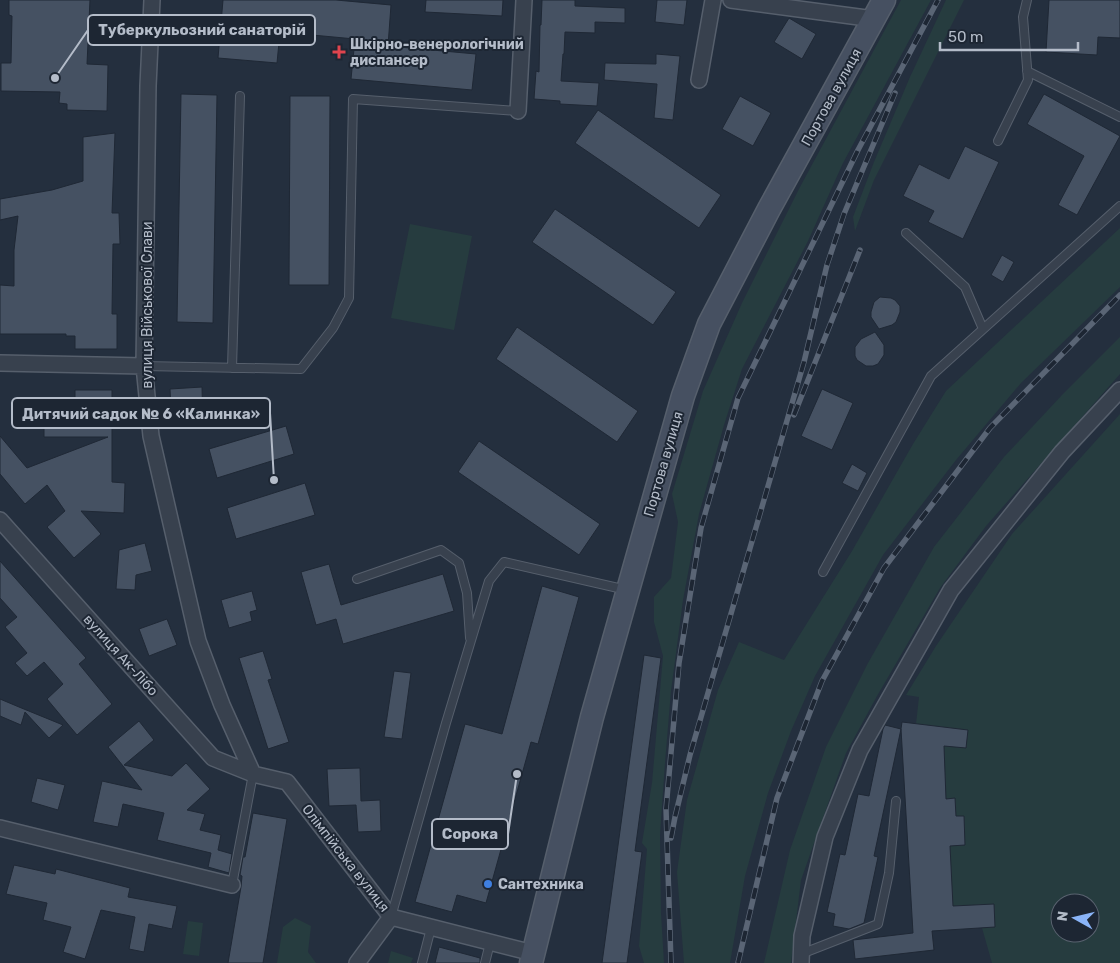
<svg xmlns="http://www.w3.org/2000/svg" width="1120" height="963" viewBox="0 0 1120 963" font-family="Rubik,sans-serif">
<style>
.green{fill:#263c3f;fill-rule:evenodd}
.building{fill:#455162;stroke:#1f2835}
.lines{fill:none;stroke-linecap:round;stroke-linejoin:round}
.service-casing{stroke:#565f6c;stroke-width:10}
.minor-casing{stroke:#565f6c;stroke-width:18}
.secondary-casing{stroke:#565f6c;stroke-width:25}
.service{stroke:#38414e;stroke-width:8}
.minor{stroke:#38414e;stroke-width:15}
.secondary{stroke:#465061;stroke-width:22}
.rail-casing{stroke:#5a6575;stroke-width:5.5}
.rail{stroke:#1d2633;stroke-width:4;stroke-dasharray:11;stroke-linecap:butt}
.health-dot{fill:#e0444e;stroke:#1d2633;stroke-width:2}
.shop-dot{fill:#3f7fe0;stroke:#1d2633;stroke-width:2}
.labels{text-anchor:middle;stroke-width:4;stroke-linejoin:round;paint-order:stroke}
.poi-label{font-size:14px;font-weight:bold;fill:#b4bcc9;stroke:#1d2633;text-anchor:start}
.street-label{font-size:14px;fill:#b4bcc9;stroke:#1d2633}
.leader{fill:none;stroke:#b4bcc9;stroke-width:2}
.callout-dot{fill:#b4bcc9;stroke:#1d2633;stroke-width:2}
.callout{fill:#1d2633;stroke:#b4bcc9;stroke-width:2}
.callout-label{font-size:15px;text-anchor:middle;font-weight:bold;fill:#b4bcc9}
</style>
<rect width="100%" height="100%" fill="#242f3e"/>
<path class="green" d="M901 0H931L843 163 808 241 742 369 724 425 699 514 683 600 671 691 665 763 660 835 661 913 664 963H644L639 946 647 849 642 843 652 783 663 656 654 622V597L671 578 678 522 672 494 703 391 742 303 800 187Z
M946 0H964L874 180 855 231 853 217 874 162 910 77Z
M410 224 472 236 454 330 391 318Z
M1120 228V287L1021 383 956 460 883 555 815 676 791 731 768 793 745 876 730 963H684L677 872 687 800 718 690 739 642 784 660 852 551 913 444 946 391Z
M1120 337V374L986 526 940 588 877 696 846 753 801 880 791 963H764L790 850 826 747 868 663 934 547 1004 457 1062 395Z
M1120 414V963H992L982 928 995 927 994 905 953 906 950 846 965 845 964 816H956L955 798 946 799 944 746 966 748 968 731 916 724 919 697 906 695 936 646 1012 534ZM1060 903H1090V933H1060Z
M295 918 311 926 308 952 316 963H277L283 927Z
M188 921 203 923 199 956 183 954Z
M391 951 413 958 411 963H388Z"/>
<path class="building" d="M9 0H90L87 64 108 65 107 111 67 110V104L59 103 60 92 1 91V63H11L12 16 9 15Z
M223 0H336L391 5 388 46 476 54 472 90 351 79 355 39 280 32 277 63 218 58Z
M426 0H503L502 16 425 12Z
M542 0H575V6L625 8V23L595 22V33L565 32 564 54H563L561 81 599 83 597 106 560 104V101L534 99 536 71 539 72 540 25H541Z
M657 0H687L684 25 655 22Z
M1049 0H1120V38L1098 37 1097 55 1046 52Z
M789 18 816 34 802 59 774 42Z
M656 54 680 56 673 120 654 118 657 84 604 80 605 63 656 64Z
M181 94 217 95 213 323 177 322Z
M1044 94 1120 136 1077 215 1058 205 1084 156 1027 124Z
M290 96H330L329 285H289Z
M740 96 771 113 753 146 722 129Z
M598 110 721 195 699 228 575 143Z
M115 133 112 213H119L120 244H113L112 314H117V349H75V336H66V334H0V285L14 286V250L18 216 0 220V199L52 190 83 181V137Z
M965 146 999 162 963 239 928 222 934 211 903 196 919 164 949 179Z
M555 209 676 292 653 325 532 242Z
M1002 255 1014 262 1003 282 991 275Z
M880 297 891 298 895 300 900 306V312L896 322 892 325 879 329 871 317V312L874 302Z
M517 327 638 411 617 442 496 359Z
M875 332 884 345V355L878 364 873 366H866L857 360 855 356V347L861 339Z
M202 387 203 427 172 428 170 389Z
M822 389 853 403 832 450 801 436Z
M75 390H112V482L125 483 124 513 81 511 101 534 74 558 47 527 65 511 47 485 25 504 0 474V436L27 468 108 437H44V420H75Z
M286 426 294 454 217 478 209 449Z
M479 441 600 524 579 555 458 472Z
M852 464 867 473 858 491 842 483Z
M305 483 315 515 236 539 227 508Z
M145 543 152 571 136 575 135 590 116 589 119 550Z
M0 561 86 658 79 664 112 704 77 735 47 699 63 684 44 662 27 676 15 663 27 653 5 627 17 617 0 598Z
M329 564 341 605 443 574 454 611 343 644 336 619 316 625 301 572Z
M542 586 579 597 538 744 531 742 486 903 457 895 452 912 415 902 465 724 502 734Z
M252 591 257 610 250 612 252 621 229 628 221 600Z
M167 619 177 645 149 656 139 629Z
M263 651 272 679 268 680 289 742 268 749 239 658Z
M644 655 661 658 635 851 642 852 627 963H602Z
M394 671 411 673 402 739 384 737Z
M0 699 19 707 63 725 49 738 25 712 21 725 0 716Z
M139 721 154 740 124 765 172 776 186 763 210 789 187 810 205 814 200 830 221 835 218 850 232 854 229 873 208 867 211 853 157 840 164 813 123 804 118 827 93 822 102 781 142 790 108 747Z
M902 722 968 730 966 748 944 746 946 799 955 798 956 816H964L965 845 950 846 953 906 994 904 995 927 932 931 934 950 855 959 853 940 913 933 901 729 874 856 878 857 864 923 849 929 833 926 835 914 827 912 840 854 845 855 858 794 869 796 883 729 885 725 901 729Z
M360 768 361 801 380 800 381 831 358 832 356 805 329 806 327 769Z
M37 778 65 785 58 810 31 802Z
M253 813 287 819 263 963H228L241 887 242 876 240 875 243 857H245Z
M14 865 55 874 56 869 130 888 128 897 177 906 172 929 149 924 144 952 129 949 135 917 101 910 85 959 63 952 71 927 43 920 47 903 6 894Z
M439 947 480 958V963H435Z"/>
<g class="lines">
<g class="service-casing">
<path id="service" d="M1027 71 1120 117
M998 141 1028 80 1023 17 1027 0
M906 233 965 287 983 329
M144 366 301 369 333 328 349 298 353 99 518 111
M232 368 240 96
M823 572 931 376 1120 206
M357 579 441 550 459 563 467 593 470 638
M232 885 253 774
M391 917 446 723 489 581 504 562 627 590
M801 954 878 924 889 873 896 801
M422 963 431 928
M485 963 490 943"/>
</g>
<g class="minor-casing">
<path id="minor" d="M152 0 148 86 144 366 151 436 198 641 222 705 253 774
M731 0 874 19
M699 80 713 0
M518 111 524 0
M0 363 144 366
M0 520 213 758 253 774 287 782 391 917 533 953
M0 828 232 885
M357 963 391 917
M801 963 802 936 825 837 860 750 951 590 1062 452 1120 390"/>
</g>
<g class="secondary-casing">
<path id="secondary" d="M531 963 592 717 683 396 709 324 769 209 884 0"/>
</g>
<use href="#service" class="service"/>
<use href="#minor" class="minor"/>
<use href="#secondary" class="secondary"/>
<g class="rail-casing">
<path id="rail" d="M794 415 860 250
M671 838 675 817 690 755 804 362 827 265 844 214 895 93
M671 963 666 809 679 663 701 528 738 398 858 150 938 0
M738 963 777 798 822 681 884 568 990 428 1120 295"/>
</g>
<use href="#rail" class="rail"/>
</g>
<path class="health-dot" d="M336.5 44.5h5v5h5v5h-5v5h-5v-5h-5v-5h5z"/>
<circle class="shop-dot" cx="488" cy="884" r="5"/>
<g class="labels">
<g class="poi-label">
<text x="350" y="49">Шкірно-венерологічний<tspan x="350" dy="16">диспансер</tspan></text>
<text x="498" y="889">Сантехника</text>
</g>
<g class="street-label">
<text transform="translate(831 97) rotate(-61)" y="5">Портова вулиця</text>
<text transform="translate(147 305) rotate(-90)" y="5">вулиця Військової Слави</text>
<text transform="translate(663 464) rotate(-74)" y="5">Портова вулиця</text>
<text transform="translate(121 655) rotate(48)" y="5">вулиця Ак-Лібо</text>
<text transform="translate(346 858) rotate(52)" y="5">Олімпійська вулиця</text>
</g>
</g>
<path class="leader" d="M55 78L88 30M274 480L270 413M517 774L508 834"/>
<g class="callout-dot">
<circle cx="55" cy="78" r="5"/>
<circle cx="274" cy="480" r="5"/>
<circle cx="517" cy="774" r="5"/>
</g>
<g class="callout">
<rect x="88" y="15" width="227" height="30" rx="5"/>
<rect x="12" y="398" width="258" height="30" rx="5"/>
<rect x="432" y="819" width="76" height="30" rx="5"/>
</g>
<g class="callout-label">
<text x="202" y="35">Туберкульозний санаторій</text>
<text x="141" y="419">Дитячий садок № 6 «Калинка»</text>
<text x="470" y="839">Сорока</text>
</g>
<g transform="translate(1075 918) rotate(278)"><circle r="24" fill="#1d2633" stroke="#59626f"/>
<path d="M0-4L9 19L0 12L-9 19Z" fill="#8ab4f8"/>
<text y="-8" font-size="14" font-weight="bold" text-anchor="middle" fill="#b4bcc9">N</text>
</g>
<path d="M940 42v8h138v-8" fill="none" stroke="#b4bcc9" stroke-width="2.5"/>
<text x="948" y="42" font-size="15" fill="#b4bcc9" stroke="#1d2633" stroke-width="4" paint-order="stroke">50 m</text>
</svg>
